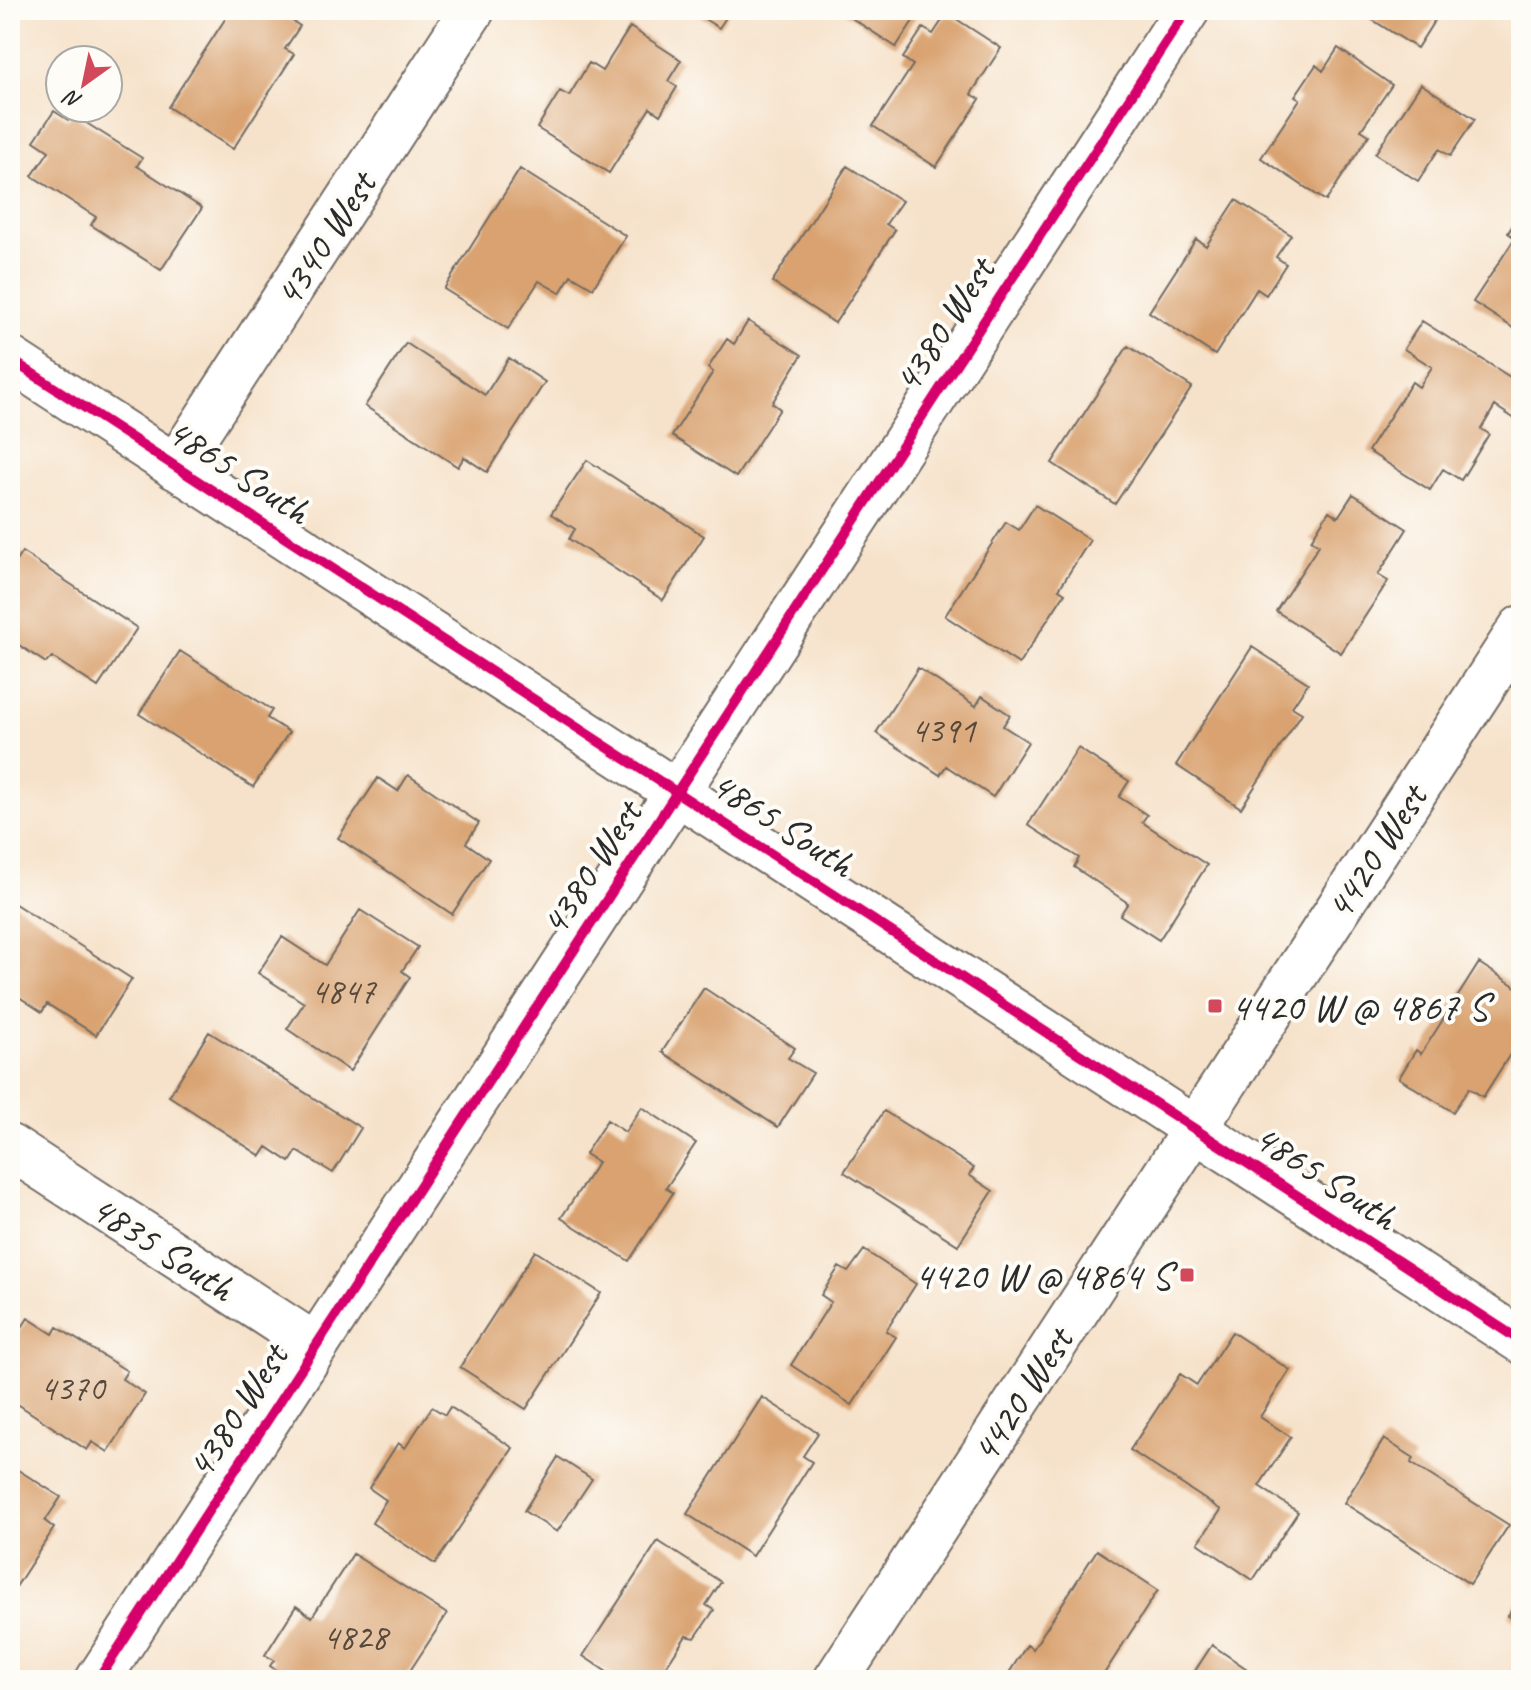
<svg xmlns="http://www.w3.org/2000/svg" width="1531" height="1690" viewBox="0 0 1531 1690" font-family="Caveat,sans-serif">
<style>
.building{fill:#d9a26f}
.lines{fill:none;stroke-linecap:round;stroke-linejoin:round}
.minor-casing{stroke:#726b63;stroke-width:48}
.minor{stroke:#fff;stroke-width:44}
.cycleway-casing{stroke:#fdfcf7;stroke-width:15}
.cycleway{stroke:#d6006c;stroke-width:10}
.poi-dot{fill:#d1495b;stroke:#fdfcf7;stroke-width:3}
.labels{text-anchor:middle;stroke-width:8;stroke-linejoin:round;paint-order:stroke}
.number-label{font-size:36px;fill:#56493c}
.street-label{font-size:40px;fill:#2b2b2b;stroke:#fdfcf7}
.poi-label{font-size:40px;fill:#2b2b2b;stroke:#fdfcf7;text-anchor:start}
</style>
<rect width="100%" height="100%" fill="#fdfcf7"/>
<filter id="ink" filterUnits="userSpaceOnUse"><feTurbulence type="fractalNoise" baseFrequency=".0125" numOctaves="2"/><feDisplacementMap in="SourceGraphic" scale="16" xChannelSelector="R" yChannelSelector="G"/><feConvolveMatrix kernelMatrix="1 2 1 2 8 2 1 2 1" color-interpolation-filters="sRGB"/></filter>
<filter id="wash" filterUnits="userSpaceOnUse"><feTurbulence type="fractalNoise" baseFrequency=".006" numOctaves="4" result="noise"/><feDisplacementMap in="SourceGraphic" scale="32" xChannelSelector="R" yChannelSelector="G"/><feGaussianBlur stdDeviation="1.8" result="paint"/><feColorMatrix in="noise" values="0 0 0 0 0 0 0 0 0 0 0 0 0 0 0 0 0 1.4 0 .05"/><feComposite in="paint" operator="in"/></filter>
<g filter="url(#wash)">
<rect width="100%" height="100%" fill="#f6e2ca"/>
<g id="blocks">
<path class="building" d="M231 10H275L300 26 285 49 294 54 233 149 168 107Z
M690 10H731L719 28Z
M845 10H920L896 47 844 13Z
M1357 10H1441L1417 48Z
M947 13 1001 48 971 94 980 99 936 167 873 126 913 65 903 58 923 28 933 34Z
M630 27 681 60 668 81 677 87 660 115 650 108 609 173 537 128 560 91 569 96 589 63 602 71Z
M1338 48 1392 85 1361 130 1369 135 1326 201 1261 158 1300 99 1295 96 1316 65 1323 71Z
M1421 84 1475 119 1450 156 1439 149 1418 181 1375 154Z
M54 111 68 120 72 114 142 158 137 166 202 208 161 270 91 225 96 217 32 176 49 151 34 141Z
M847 166 902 201 886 224 895 230 835 323 772 282Z
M520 169 626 236 593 288 571 275 560 293 539 281 508 329 444 289Z
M1236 200 1291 235 1276 257 1286 264 1266 295 1257 289 1215 355 1149 312 1196 239 1206 246Z
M1521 212V333L1473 302 1515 238 1508 233Z
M748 321 802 355 772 403 780 409 736 477 672 436 713 372 708 368 727 339 734 344Z
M1422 321 1521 384V423L1495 406 1481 429 1489 434 1461 480 1443 469 1430 490 1368 451 1412 382 1419 387 1432 367 1404 349Z
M406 343 485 395 509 358 545 382 487 472 464 457 458 467 365 406Z
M1128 346 1192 387 1115 504 1052 463Z
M587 460 704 536 663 600 569 539 575 529 551 514Z
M1353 494 1407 529 1378 575 1388 581 1341 653 1276 611 1319 545 1311 540 1329 511 1338 517Z
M1035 505 1090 540 1059 589 1065 593 1019 664 945 616 1006 522 1019 530Z
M22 552 137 628 98 687 52 657 46 663 10 639V570Z
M1252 647 1308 683 1292 707 1302 713 1241 808 1176 765Z
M180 651 272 710 267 718 289 732 253 787 139 714Z
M918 668 976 706 982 696 1010 715 1003 726 1028 742 993 797 946 766 940 775 876 733Z
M1078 748 1129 781 1119 797 1147 815 1142 822 1207 865 1159 940 1120 915 1128 903 1074 867 1079 858 1028 825Z
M408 775 479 823 466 843 489 859 452 914 338 838 378 778 398 791Z
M12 902 132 979 96 1035 47 1004 42 1012 10 991V906Z
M360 910 418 947 402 971 410 977 350 1071 287 1029 304 1003 258 973 282 937 325 965Z
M1479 963 1521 990V1037L1483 1097 1469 1088 1453 1112 1399 1078 1416 1050 1421 1054Z
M704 988 795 1048 788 1058 813 1073 778 1127 662 1052Z
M209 1032 361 1128 333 1173 297 1151 290 1162 267 1147 261 1156 169 1096Z
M642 1107 696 1143 666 1188 673 1193 629 1261 561 1218 598 1162 585 1154 607 1120 625 1132Z
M884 1111 974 1168 969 1175 993 1191 958 1245 844 1172Z
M864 1250 916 1284 886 1331 896 1337 852 1405 791 1365 831 1302 821 1295 839 1267 848 1272Z
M535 1251 601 1293 526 1409 460 1367Z
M28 1318 53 1334 57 1327 127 1371 122 1379 145 1394 108 1452 92 1442 87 1450 10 1399V1346Z
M1232 1332 1290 1370 1260 1417 1291 1437 1259 1486 1298 1512 1253 1580 1198 1543 1221 1510 1130 1450 1180 1374 1197 1385Z
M762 1397 818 1433 803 1456 812 1462 752 1556 687 1514Z
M432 1407 445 1415 450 1407 513 1448 435 1564 372 1523 386 1500 369 1488 398 1443 405 1448Z
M1384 1439 1414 1458 1411 1463 1509 1525 1470 1584 1344 1503Z
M558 1457 592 1479 557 1532 524 1511Z
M10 1465 61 1497 45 1521 54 1528 10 1596Z
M658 1541 721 1582 706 1605 714 1610 695 1638 686 1636 657 1680H619L583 1656Z
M1097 1550 1158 1590 1100 1680H1013L1007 1676 1027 1645 1033 1649Z
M353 1554 447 1614 404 1680H291L270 1666 274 1660 265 1655 296 1606 312 1617Z
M1521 1595V1624L1508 1616Z
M1212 1645 1247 1669 1240 1680H1189Z"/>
</g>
</g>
<g filter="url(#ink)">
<use href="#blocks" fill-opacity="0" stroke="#726b63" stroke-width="2"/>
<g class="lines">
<g class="minor-casing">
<path id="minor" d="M10 359 1521 1341
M175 467 472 10
M10 1147 316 1346
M98 1680 1187 10
M836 1680 1521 628"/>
</g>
<use href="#minor" class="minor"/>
<g class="cycleway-casing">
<path id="cycleway" d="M10 359 1521 1341
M98 1680 1187 10"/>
</g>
<use href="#cycleway" class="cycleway"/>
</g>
</g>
<g class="poi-dot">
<rect x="1207" y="998" width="16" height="16" rx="4"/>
<rect x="1179" y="1267" width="16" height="16" rx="4"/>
</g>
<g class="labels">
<g class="number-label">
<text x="943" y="742">4391</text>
<text x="343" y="1003">4847</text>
<text x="72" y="1400">4370</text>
<text x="355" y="1649">4828</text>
</g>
<g class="street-label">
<text transform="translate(324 239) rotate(-57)" y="14">4340 West</text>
<text transform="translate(943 325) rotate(-57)" y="14">4380 West</text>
<text transform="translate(239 470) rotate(33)" y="14">4865 South</text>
<text transform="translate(783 823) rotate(33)" y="14">4865 South</text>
<text transform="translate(1375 852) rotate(-57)" y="14">4420 West</text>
<text transform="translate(590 868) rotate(-57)" y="14">4380 West</text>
<text transform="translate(1326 1176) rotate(33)" y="14">4865 South</text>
<text transform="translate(163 1247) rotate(33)" y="14">4835 South</text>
<text transform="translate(1021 1395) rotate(-57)" y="14">4420 West</text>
<text transform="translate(236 1411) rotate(-57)" y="14">4380 West</text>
</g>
<g class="poi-label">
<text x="1231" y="1020">4420 W @ 4867 S</text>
<text x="1171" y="1289" text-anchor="end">4420 W @ 4864 S</text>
</g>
</g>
<rect width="1531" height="1690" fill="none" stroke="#fdfcf7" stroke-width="40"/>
<g transform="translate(84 84) rotate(213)"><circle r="38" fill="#fdfcf7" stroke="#a9a8a5" stroke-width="2"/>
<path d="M0-6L14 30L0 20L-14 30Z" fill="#d1495b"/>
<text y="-12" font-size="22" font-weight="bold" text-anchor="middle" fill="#2b2b2b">N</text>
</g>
</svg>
